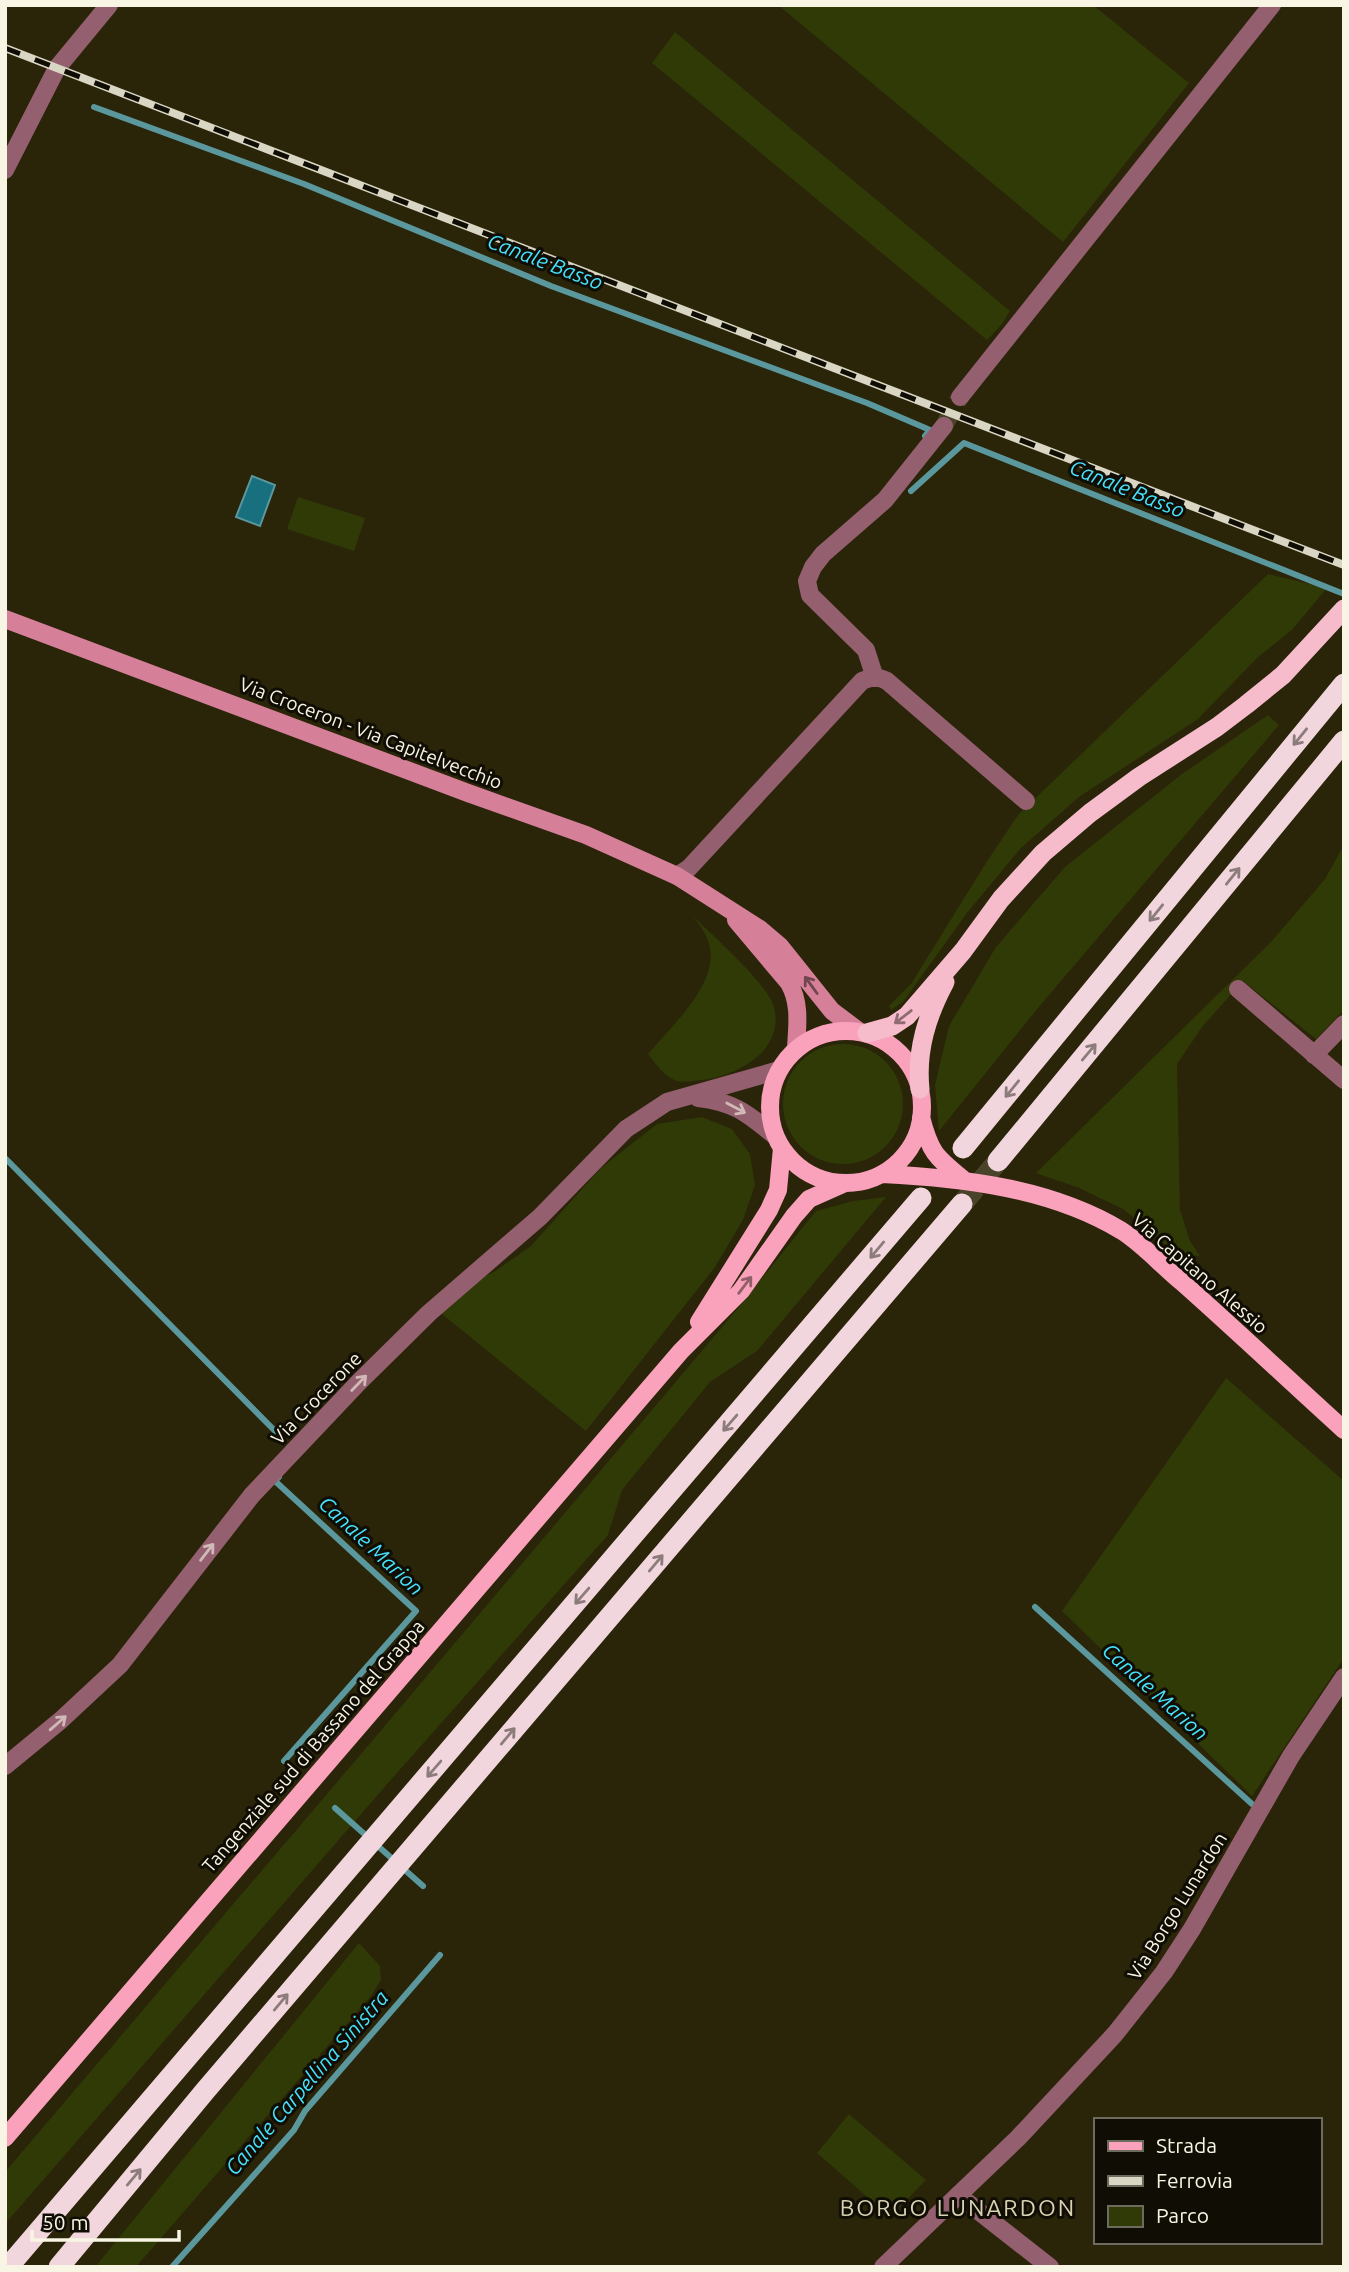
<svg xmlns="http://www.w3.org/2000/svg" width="1349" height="2272" viewBox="0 0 1349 2272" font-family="Ubuntu,sans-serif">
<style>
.green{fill:#303a06}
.water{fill:#18707f;stroke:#5b989e;stroke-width:2}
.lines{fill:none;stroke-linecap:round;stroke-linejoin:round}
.stream{stroke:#5b989e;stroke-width:6}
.minor-tunnel{stroke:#49432a;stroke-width:18;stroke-dasharray:18 9;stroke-linecap:butt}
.motorway-tunnel{stroke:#49432a;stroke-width:21;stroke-dasharray:21 10;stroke-linecap:butt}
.minor{stroke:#945f6f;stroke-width:18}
.tertiary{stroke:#945f6f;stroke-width:18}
.secondary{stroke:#d57f99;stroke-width:18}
.primary{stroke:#faa1bb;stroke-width:18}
.trunk{stroke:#f6bccc;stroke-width:19}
.motorway{stroke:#f2d6dd;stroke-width:21}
.rail-casing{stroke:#d9d6c4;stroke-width:8}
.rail{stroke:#100d04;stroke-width:5;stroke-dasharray:16;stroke-linecap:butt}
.oneway{stroke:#8c7c7b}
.oneway2{stroke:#72464e}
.oneway3{stroke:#8e6d72}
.oneway4{stroke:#d0b9b6}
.oneway5{stroke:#915e69}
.labels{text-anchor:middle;stroke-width:6;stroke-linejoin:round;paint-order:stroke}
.street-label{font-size:19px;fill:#f8f5e5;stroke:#100d04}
.water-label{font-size:21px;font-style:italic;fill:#46e2fe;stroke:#100d04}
.quarter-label{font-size:23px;letter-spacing:2px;fill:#d8d1b2;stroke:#100d04}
</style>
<rect width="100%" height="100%" fill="#2a2409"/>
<path class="green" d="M778 5H1093L1189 83 1063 242Z
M675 32 1010 311 1002 324 987 340 652 63Z
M298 497 365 518 354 551 287 529Z
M1268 574 1327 588 1292 630 1258 657 1198 719 1079 797 1021 848 967 913 903 1002 891 1010 889 1006 911 984 984 866 1018 815Z
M1268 715 1279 725 1038 1008 939 1131 935 1085 949 1026 996 947 1065 867 1182 774Z
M1344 845V1010L1316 1039 1243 981 1202 1027 1177 1064 1180 1210 1190 1241 1200 1256 1177 1254 1123 1209 1079 1188 1036 1173 1271 942 1325 879Z
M692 915C710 933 768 984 774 1007 785 1051 737 1076 701 1080 693 1081 681 1083 674 1080 662 1074 656 1064 648 1054 670 1028 717 985 710 948 708 936 700 925 692 915Z
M783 1104a60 60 0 1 1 120 0a60 60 0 1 1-120 0Z
M702 1117 732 1129 750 1154 755 1185 743 1220 715 1267 586 1431 437 1310 467 1284 494 1272 531 1246 601 1168 657 1124Z
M886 1197 757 1351 710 1382 622 1490 608 1535 389 1782 5 2224V2172L361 1754 739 1307 816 1211 853 1201Z
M1226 1378 1344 1481V1658L1252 1796 1062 1611Z
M359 1943 380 1966 381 1980 371 1996 136 2267H95Z
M849 2114 926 2180 890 2217 817 2153Z"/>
<path class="water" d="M252 476 275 485 260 526 236 517Z"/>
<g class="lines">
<path class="stream" d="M94 107 304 184 551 286 867 403 930 430 925 436
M911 491 964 443 1344 594
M5 1158 278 1434
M279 1477 275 1481 416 1611 284 1761
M1035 1607 1252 1804
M335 1808 423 1886
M172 2267 294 2130 305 2111 440 1955"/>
<path class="minor-tunnel" d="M944 426 960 397"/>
<path class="motorway-tunnel" d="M962 1204 998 1161"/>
<path class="minor" d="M960 397 1272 5
M875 678 866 650 810 595 807 581 813 567 823 554 885 500 944 426
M677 876 689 868 862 681C871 677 879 676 887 681L1026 801
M1238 989 1344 1080
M1314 1055 1344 1024
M698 1098C734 1102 747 1113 775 1136
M5 1766 61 1720 120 1665 252 1495 359 1382 429 1313 540 1217 626 1129 667 1102 779 1070
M958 2195 1050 2267
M883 2267 1018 2138 1115 2034 1164 1972 1192 1929 1291 1756 1344 1677"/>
<path class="tertiary" d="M5 170 57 68 109 5"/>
<path class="secondary" d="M5 619 468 793 586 835 677 876 760 929 780 946 832 1011 860 1032
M736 920 789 983C801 1004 797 1026 796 1049"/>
<path class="primary" d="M770 1107a76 76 0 1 1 152 0a76 76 0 1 1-152 0Z
M921 1117C930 1153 936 1157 964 1180
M882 1174C963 1178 1051 1188 1122 1231 1144 1245 1163 1267 1183 1283 1237 1331 1290 1381 1344 1430
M699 1322 769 1210 778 1190 782 1148
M5 2138 681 1351 741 1291 794 1216 809 1199 845 1183"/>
<path class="trunk" d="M867 1033 892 1026 907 1016 963 951 1001 899 1043 853 1090 813 1139 777 1217 727 1246 705 1283 675 1344 609
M920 1089C916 1050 927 1016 945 982"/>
<path class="motorway" d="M963 1148 1344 684
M998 1161 1344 741
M8 2267 921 1198
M59 2267 205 2091 962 1204"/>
<g class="rail-casing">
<path id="rail" d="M5 48 1344 565"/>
</g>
<use href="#rail" class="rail"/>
</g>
<defs><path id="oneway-shaft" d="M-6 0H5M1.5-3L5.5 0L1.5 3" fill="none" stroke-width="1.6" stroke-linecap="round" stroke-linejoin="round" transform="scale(1.75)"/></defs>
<g class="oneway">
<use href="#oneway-shaft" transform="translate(1300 737) rotate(129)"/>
<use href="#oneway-shaft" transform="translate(1233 876) rotate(-51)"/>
<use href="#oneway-shaft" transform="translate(1156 913) rotate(129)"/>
<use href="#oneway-shaft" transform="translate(1089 1052) rotate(-50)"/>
<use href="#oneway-shaft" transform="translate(1012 1089) rotate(129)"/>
<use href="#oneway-shaft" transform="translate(877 1250) rotate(130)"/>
<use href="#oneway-shaft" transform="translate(730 1423) rotate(131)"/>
<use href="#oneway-shaft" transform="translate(656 1563) rotate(-50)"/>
<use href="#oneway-shaft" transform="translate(582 1596) rotate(131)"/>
<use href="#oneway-shaft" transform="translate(508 1736) rotate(-50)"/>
<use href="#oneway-shaft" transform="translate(434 1769) rotate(131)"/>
<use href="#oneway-shaft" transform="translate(281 2002) rotate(-50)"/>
<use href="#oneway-shaft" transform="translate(134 2177) rotate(-50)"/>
</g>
<use class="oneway2" href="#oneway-shaft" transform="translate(811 985) rotate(-126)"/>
<use class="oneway3" href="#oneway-shaft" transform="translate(903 1017) rotate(142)"/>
<g class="oneway4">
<use href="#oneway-shaft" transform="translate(736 1108) rotate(28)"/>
<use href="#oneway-shaft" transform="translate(359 1383) rotate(-46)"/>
<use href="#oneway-shaft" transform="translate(207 1552) rotate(-52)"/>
<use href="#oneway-shaft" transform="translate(58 1723) rotate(-41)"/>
</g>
<use class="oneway5" href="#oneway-shaft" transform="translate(745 1285) rotate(-53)"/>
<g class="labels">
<g class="street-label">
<text transform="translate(371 733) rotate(21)" y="7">Via Croceron - Via Capitelvecchio</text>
<text transform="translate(1200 1273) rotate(41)" y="7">Via Capitano Alessio</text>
<text transform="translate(316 1398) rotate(-46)" y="7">Via Crocerone</text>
<text transform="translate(313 1746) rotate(-49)" y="7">Tangenziale sud di Bassano del Grappa</text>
<text transform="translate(1177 1906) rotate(-58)" y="7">Via Borgo Lunardon</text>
</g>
<g class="water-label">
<text transform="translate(545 262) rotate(21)" y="7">Canale Basso</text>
<text transform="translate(1127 489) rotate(22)" y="7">Canale Basso</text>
<text transform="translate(371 1546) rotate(43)" y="7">Canale Marion</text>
<text transform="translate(1155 1692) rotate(42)" y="7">Canale Marion</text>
<text transform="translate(307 2083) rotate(-49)" y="7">Canale Carpellina Sinistra</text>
</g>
<g class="quarter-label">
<text x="958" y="2216">BORGO LUNARDON</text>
</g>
</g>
<rect width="1349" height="2272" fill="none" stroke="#f8f5e5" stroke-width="14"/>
<rect x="1094" y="2118" width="228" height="126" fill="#100d04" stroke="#6d6a5e" stroke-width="2"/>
<rect x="1108" y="2141" width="35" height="10" fill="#faa1bb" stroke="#6d6a5e" stroke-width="2"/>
<text x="1156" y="2153" font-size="21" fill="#f8f5e5">Strada</text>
<rect x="1108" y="2176" width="35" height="10" fill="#d9d6c4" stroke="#6d6a5e" stroke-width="2"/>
<text x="1156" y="2188" font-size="21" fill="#f8f5e5">Ferrovia</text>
<rect x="1108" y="2206" width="35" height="21" fill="#303a06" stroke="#6d6a5e" stroke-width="2"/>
<text x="1156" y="2223" font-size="21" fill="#f8f5e5">Parco</text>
<path d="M32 2230v10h147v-10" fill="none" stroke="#f8f5e5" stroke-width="3.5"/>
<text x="42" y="2230" font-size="21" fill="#f8f5e5" stroke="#100d04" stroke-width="5" paint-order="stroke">50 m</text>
</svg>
